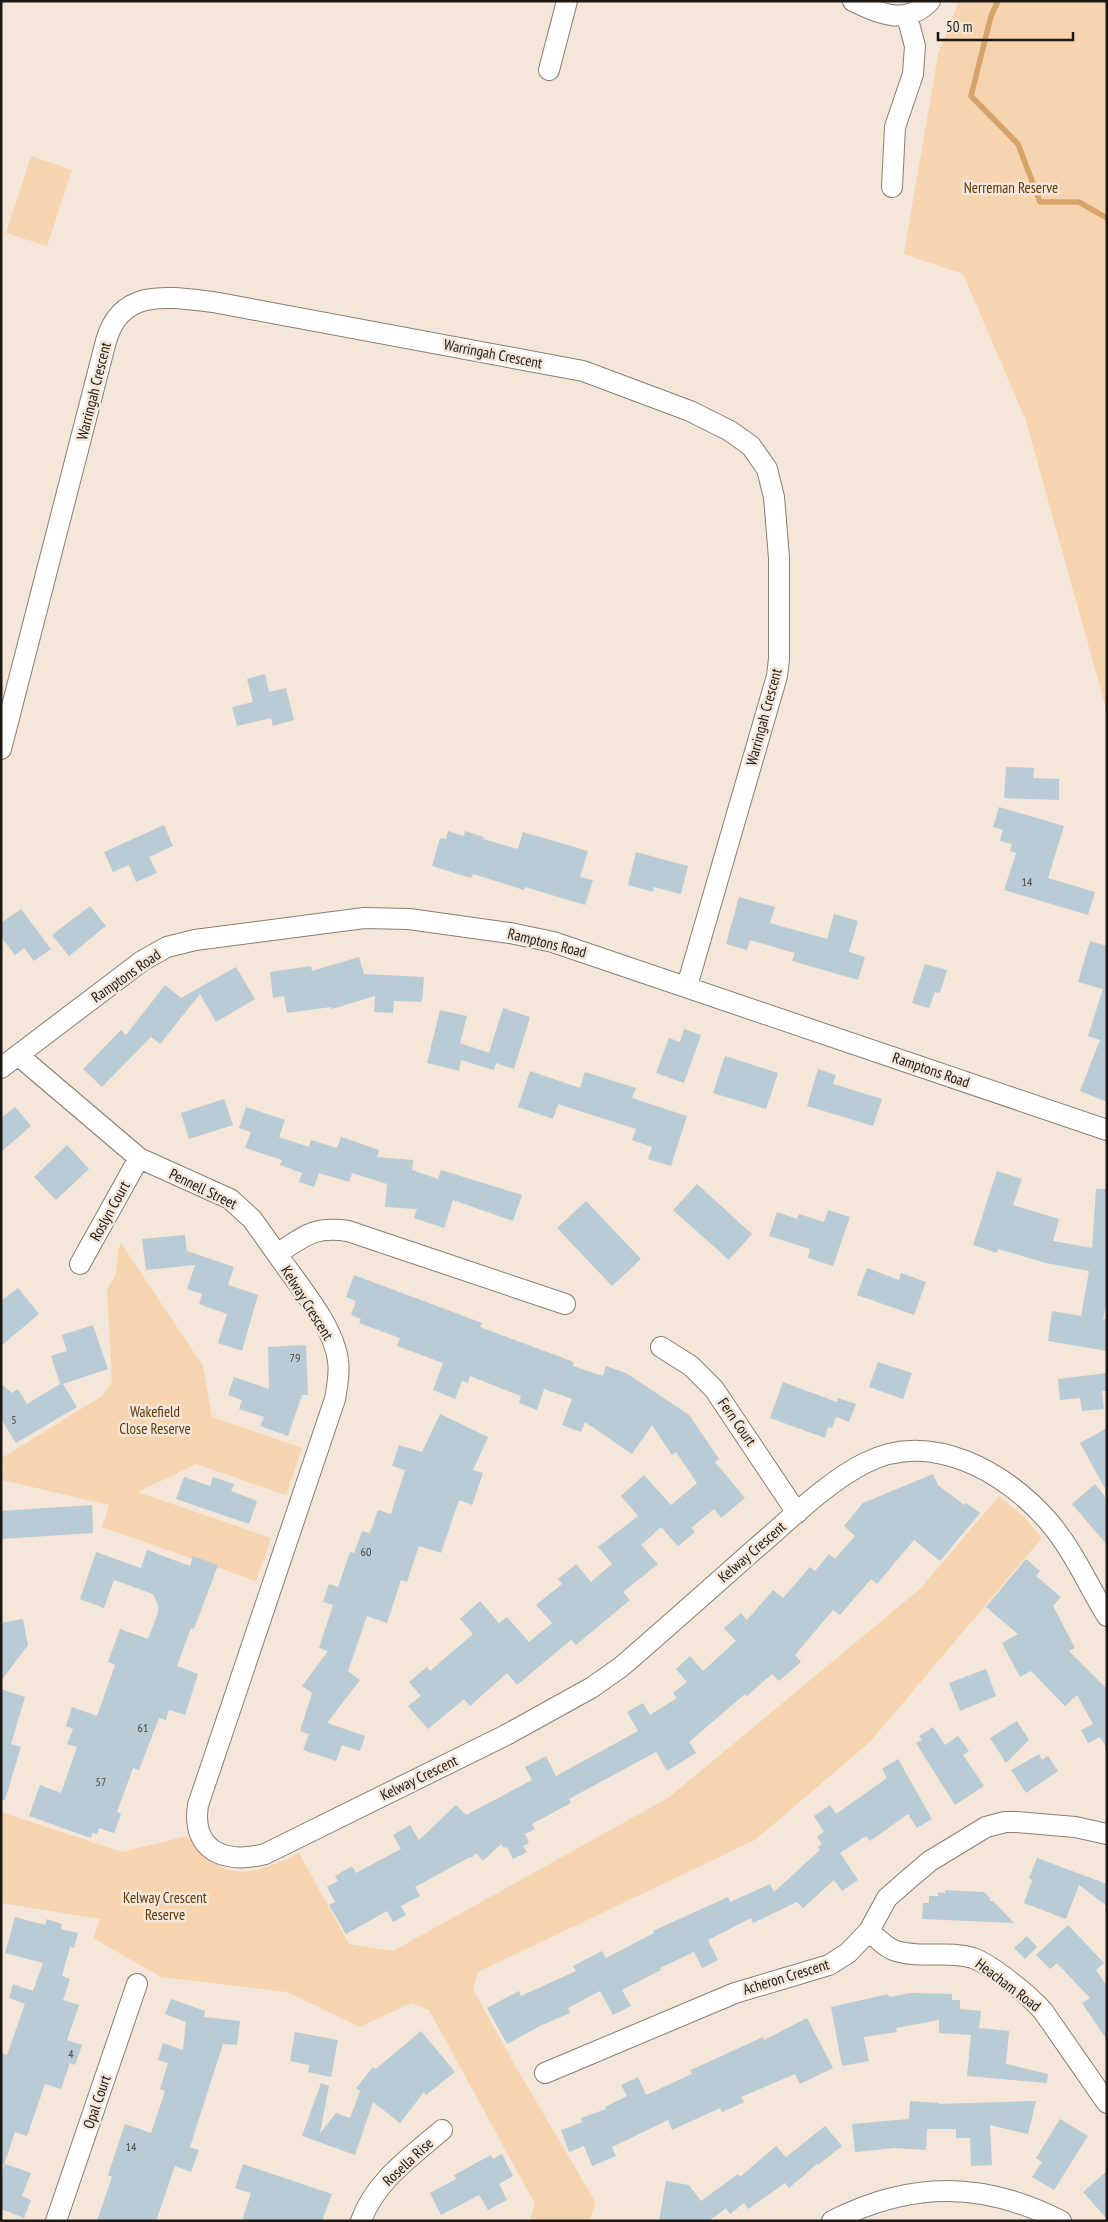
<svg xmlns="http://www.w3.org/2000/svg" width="1108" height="2222" viewBox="0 0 1108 2222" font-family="'PT Sans Narrow',sans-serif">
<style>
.green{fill:#f6d4b0}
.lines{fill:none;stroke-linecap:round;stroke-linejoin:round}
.stream{stroke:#d6a36a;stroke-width:5.5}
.building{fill:#b9cbd4}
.street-casing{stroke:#897d71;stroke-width:22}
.street{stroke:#fff;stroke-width:20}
.labels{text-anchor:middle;stroke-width:5;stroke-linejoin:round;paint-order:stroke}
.number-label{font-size:12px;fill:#444544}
.park-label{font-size:15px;fill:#5c3a0c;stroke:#f4e6d9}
.street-label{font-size:15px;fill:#1d1814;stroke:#f4e6d9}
</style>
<rect width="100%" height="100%" fill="#f4e6d9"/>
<path class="green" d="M959 1H1107V712L1026 421 963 274 904 254 938 54Z
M31 156 72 170 47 246 6 233Z
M121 1243 203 1366 212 1417 302 1448 286 1495 196 1464 138 1492 271 1538 256 1581 102 1527 109 1505 2 1480 4 1469 2 1458 102 1396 112 1382 107 1290 116 1274 118 1250Z
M999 1496 1023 1516 1042 1538 870 1742 755 1840 478 1972 473 1989 513 2062 596 2203 589 2221H530L535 2204 429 2010 411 2003 360 2027 287 1992 161 1977 93 1938 100 1919 1 1903V1812L122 1852 187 1836C223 1884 250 1877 299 1853L349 1944 393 1951 668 1798 920 1589Z"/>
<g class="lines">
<path class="stream" d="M998 1 991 16 971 96 1018 144 1040 202H1079L1107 218"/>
</g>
<path class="building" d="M265 674 269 692 286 688 294 720 273 726 271 718 237 726 232 707 253 702 247 679Z
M1006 767 1034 768 1033 778 1059 779V800L1004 798Z
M999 807 1064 826 1048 878 1095 892 1088 915 1004 890 1016 853 1010 851 1012 844 1000 841 1003 830 993 827Z
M164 825 173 846 149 857 157 873 136 882 129 865 113 872 104 852Z
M448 831 464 836 465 831 484 837 483 839 518 849 523 832 588 851 580 877 593 880 585 905 525 887 524 890 473 874 471 878 432 866 440 838 446 839Z
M636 852 688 866 681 894 654 887 653 892 628 885Z
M739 897 775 907 770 923 827 939 834 914 858 921 849 952 865 957 858 980 792 961 795 953 750 940 747 950 726 944Z
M90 906 106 926 69 956 52 935Z
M21 909 51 949 34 961 24 948 15 955 1 937V923Z
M1090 941 1107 946V1102L1080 1091 1100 1040 1088 1036 1103 989 1078 982Z
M359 957 364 974 424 977 422 1002 394 1001 393 1013 374 1012 375 996 332 1009 331 1007 287 1013 284 996 273 998 270 972 311 966 312 971Z
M925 964 947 970 940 993 935 992 929 1008 912 1003Z
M236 967 255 999 216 1022 200 994 160 1044 151 1037 102 1087 83 1069 121 1030 126 1035 165 985 181 998Z
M503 1008 530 1017 514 1069 496 1063 494 1070 461 1060 459 1071 427 1063 440 1010 467 1016 460 1043 489 1053Z
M684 1029 701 1035 684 1083 656 1073 669 1038 680 1042Z
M725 1056 778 1073 766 1109 713 1093Z
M818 1069 836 1075 833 1084 882 1099 873 1126 807 1106Z
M530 1071 580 1088 585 1072 636 1088 632 1098 687 1116 671 1166 648 1159 652 1147 632 1140 636 1129 558 1104 553 1119 518 1107Z
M224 1099 233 1125 189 1139 181 1113Z
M15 1107 31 1126 1 1152V1118Z
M246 1107 285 1120 279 1137 309 1147 311 1140 337 1148 341 1137 379 1150 377 1157 413 1160 412 1170 438 1179 441 1170 522 1195 513 1221 453 1200 444 1228 414 1218 417 1209 385 1207 387 1184 352 1173 349 1182 319 1173 314 1187 299 1182 302 1173 280 1165 282 1160 245 1148 251 1132 239 1128Z
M67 1145 89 1169 56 1200 34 1177Z
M997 1171 1022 1179 1013 1205 1059 1219 1053 1241 1092 1248 1096 1189H1107V1299L1103 1319 1107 1320V1351L1048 1341 1052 1311 1081 1316 1089 1271 1046 1263 998 1249 997 1253 973 1245Z
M697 1184 752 1234 729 1260 673 1210Z
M586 1201 641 1259 612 1286 557 1228Z
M828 1210 850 1217 833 1266 808 1258 810 1249 769 1236 777 1212 797 1219 799 1214 824 1222Z
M185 1235 187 1251 234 1267 228 1285 258 1295 242 1351 218 1343 227 1314 199 1304 202 1294 187 1289 195 1265 146 1270 142 1239Z
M867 1268 899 1280 901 1273 926 1282 914 1315 857 1295Z
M354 1275 453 1312 482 1323 480 1327 574 1362 573 1366 603 1376 606 1366 626 1373 689 1415 719 1459 715 1462 745 1498 721 1518 714 1509 691 1528 695 1532 678 1546 661 1527 641 1545 658 1564 623 1592 630 1600 576 1645 571 1640 517 1685 507 1673 470 1706 464 1699 428 1729 408 1706 421 1696 409 1682 427 1667 430 1671 473 1634 460 1619 480 1601 499 1623 507 1617 529 1642 552 1623 536 1605 562 1584 558 1579 576 1564 591 1582 612 1564 598 1547 638 1516 621 1496 644 1475 671 1505 697 1483 676 1452 672 1455 652 1425 632 1454 585 1422 581 1432 562 1425 572 1399 544 1389 537 1410 519 1403 521 1396 470 1376 468 1383 462 1381 455 1399 433 1390 443 1363 397 1346 400 1338 359 1323 361 1319 351 1315 356 1301 346 1297Z
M18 1288 39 1314 1 1346V1301Z
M93 1325 108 1369 63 1384 77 1407 16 1443 1 1419V1384L12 1393 18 1389 27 1404 60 1384 51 1356 67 1351 62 1335Z
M306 1345 308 1395H302L288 1436 260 1426 264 1417 239 1409 242 1400 228 1395 234 1377 269 1389 268 1347Z
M878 1362 912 1373 903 1399 869 1387Z
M1107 1373V1391H1102L1104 1409 1082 1411 1080 1398 1060 1400 1058 1379Z
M783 1382 837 1402 838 1398 856 1404 849 1422 836 1417 832 1428 828 1427 825 1438 770 1418Z
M440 1414 488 1437 473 1470 483 1473 472 1505 459 1500 441 1553 419 1546 407 1582 401 1580 387 1623 367 1616 348 1671 360 1680 327 1723 365 1736 360 1751 342 1745 336 1761 303 1750 309 1734 300 1731 312 1693 302 1686 328 1651 319 1648 333 1605 323 1602 329 1584 338 1587 350 1552 354 1553 362 1531 370 1533 378 1510 391 1514 405 1470 392 1466 399 1445 422 1452Z
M1107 1428V1492L1080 1443Z
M933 1474 938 1485 964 1505 966 1503 980 1513 940 1561 914 1540 877 1584 871 1579 840 1615 833 1610 795 1655 801 1662 779 1681 772 1674 747 1696 745 1694 689 1742 696 1753 667 1771 656 1752 569 1799 571 1803 532 1824 535 1829 525 1834 529 1843 523 1846 527 1852 513 1859 507 1847 504 1848 501 1844 483 1861 476 1853 471 1858 470 1857 415 1887 420 1896 401 1906 406 1915 393 1922 387 1911 346 1934 329 1905 335 1902 327 1887 338 1881 335 1876 352 1866 356 1873 401 1849 393 1835 410 1825 419 1840 456 1805 466 1815 532 1780 525 1767 546 1756 556 1776 638 1731 627 1712 643 1703 650 1715 677 1698 673 1693 687 1682 676 1669 690 1656 703 1671 736 1641 724 1628 741 1613 747 1620 773 1590 783 1598 810 1567 815 1571 829 1554 835 1559 855 1536 844 1526 863 1503Z
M184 1477 210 1486 213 1477 234 1484 231 1491 257 1501 249 1524 176 1499Z
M1095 1484 1107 1499V1545L1072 1504Z
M92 1505 93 1533 1 1539V1511Z
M147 1550 190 1566 193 1556 218 1565 194 1629 191 1628 177 1666 198 1674 185 1715 169 1710 166 1720 159 1718 139 1770 133 1768 117 1812 121 1814 114 1833 99 1828 97 1834 92 1833 91 1838 29 1816 40 1785 61 1793 77 1747 67 1744 73 1729 66 1726 72 1707 97 1716 115 1665 108 1662 120 1629 148 1639 158 1613V1605L153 1594 114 1580 104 1608 80 1599 96 1552 141 1568Z
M1026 1559 1040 1571 1036 1576 1061 1597 1053 1606 1075 1648 1069 1651 1107 1689V1749L1100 1737 1088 1743 1081 1730 1093 1724 1077 1695 1065 1706 1031 1671 1020 1677 1002 1643 1018 1634 986 1607Z
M23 1619 28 1645 1 1681V1623Z
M986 1669 996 1696 960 1711 949 1683Z
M1 1689 25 1697 11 1744 21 1747 5 1800H1Z
M1017 1721 1029 1740 1006 1763 990 1738Z
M933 1727 945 1745 958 1736 969 1751 963 1755 984 1786 955 1805 916 1743 922 1740 919 1736Z
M1039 1754 1042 1760 1048 1756 1058 1771 1026 1793 1011 1770Z
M898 1759 932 1819 917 1828 908 1814 870 1841 866 1836 840 1853 858 1880 842 1891 834 1880 803 1908 797 1902 753 1923 751 1918 708 1940 718 1960 702 1968 694 1952 660 1968 661 1970 622 1990 631 2006 613 2015 600 1991 568 2008 570 2013 542 2025 507 2044 487 2008 519 1991 521 1996 576 1971 573 1966 602 1951 606 1958 654 1933 653 1931 728 1897 730 1902 770 1884 774 1892 820 1850 818 1847 822 1844 817 1837 824 1832 814 1816 830 1805 836 1814 887 1778 882 1769Z
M1037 1858 1107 1884V1906L1079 1885 1066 1919 1024 1903 1032 1880 1029 1878Z
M945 1890 984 1892 990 1898V1901H993L1014 1923 922 1919 923 1903H929V1896H938V1892L945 1893Z
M15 1917 45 1925 47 1919 62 1924 61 1929 78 1933 74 1948 70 1947 62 1976 70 1979 63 2000 79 2005 67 2040 82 2045 75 2065 70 2063 61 2089 45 2084 27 2136 15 2132 4 2165 1 2164V2053L7 2055 25 2004 9 1998 13 1984 33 1991 43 1963 5 1953Z
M1068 1925 1104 1963 1096 1970 1107 1986V2040L1082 2003 1090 1998 1057 1963 1050 1969 1036 1955Z
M1027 1936 1037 1947 1025 1959 1014 1948Z
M910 1993 952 1994V2000H960V2009L981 2011 979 2028 1009 2031 1006 2064 1048 2074 1047 2083 967 2076 971 2035 939 2033V2020L896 2028 897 2032 864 2037 869 2061 842 2066 831 2007 888 1994 889 1997Z
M171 1999 205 2011 204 2017 240 2021 237 2045 223 2044 190 2147 199 2150 191 2172 175 2166 156 2221H97L112 2177 108 2175 125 2124 151 2133 165 2091 160 2089 168 2063 158 2060 163 2043 183 2050 186 2022 165 2014Z
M807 2018 833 2068 800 2084 795 2074 741 2097 744 2102 722 2112 720 2108 672 2130 668 2120 612 2147 616 2156 592 2166 584 2146 569 2152 561 2130 582 2122 581 2118 606 2109 605 2107 627 2096 621 2085 638 2077 646 2095 692 2074 691 2070 763 2037 764 2040Z
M421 2031 455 2072 426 2095 424 2092 400 2123 373 2102 355 2155 302 2136 321 2083 329 2086 320 2133 336 2113 350 2118 360 2091 356 2088 373 2067 376 2069Z
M295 2032 338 2040 331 2077 308 2072 309 2065 290 2061Z
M910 2101 939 2103V2104L1036 2101 1028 2134 990 2125 992 2165 971 2166 970 2138H956V2129H927L926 2150 895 2148 855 2152 852 2124 909 2119Z
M1060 2119 1088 2136 1054 2190 1032 2177 1042 2162 1036 2158Z
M825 2126 842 2146 818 2165 817 2164 789 2188 785 2183 748 2209 744 2203 730 2214 726 2208 709 2221H659L666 2181 689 2185 701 2201 738 2174 740 2177 776 2146 786 2157Z
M502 2154 513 2176 499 2184 507 2200 488 2210 479 2195 441 2215 430 2193 456 2179 454 2175 491 2155 493 2159Z
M5 2164 31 2173 22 2196 31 2200 24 2218 1 2209V2173Z
M243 2164 332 2194 322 2221H242L251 2193 235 2188Z
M1107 2171V2219L1083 2192Z"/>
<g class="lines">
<g class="street-casing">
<path id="street" d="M853 1C880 14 906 26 930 1
M549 70 567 1
M892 187 895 127 913 74 915 46 907 16
M1 749 106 341C121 287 169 297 213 302L583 371 690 411 730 431 751 446 767 469 774 497 779 558V659L777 676 687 986
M19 1056 139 1158 230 1199 252 1219 277 1254C304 1236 314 1226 348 1231L565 1304
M1 1068 142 961 167 947 195 940 364 918 409 919 510 933 553 942 1107 1130
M277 1254C297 1284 334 1325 338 1361 340 1374 337 1387 335 1399L198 1805C191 1852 226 1864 265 1854L506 1735 591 1688 621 1667C666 1628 711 1588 755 1549 788 1521 827 1482 865 1463 931 1429 1006 1472 1049 1522 1073 1550 1088 1585 1107 1616
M80 1264 139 1158
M661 1347 691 1366 714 1389 797 1513
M869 1931C877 1938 886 1948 896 1951 921 1959 948 1950 973 1958 992 1965 1029 1995 1043 2011L1107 2103
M545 2073 735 1993 829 1965 848 1953 869 1931 887 1898 911 1877 930 1861 986 1827 1005 1822H1016L1075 1827 1107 1834
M56 2221 137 1984
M361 2221C375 2181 412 2156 442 2130
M832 2221C911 2181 983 2181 1061 2221"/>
</g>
<use href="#street" class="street"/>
</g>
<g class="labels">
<g class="number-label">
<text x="1027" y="886">14</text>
<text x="295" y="1362">79</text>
<text x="14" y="1424">5</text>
<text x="366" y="1556">60</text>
<text x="143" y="1732">61</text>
<text x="101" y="1786">57</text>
<text x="71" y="2058">4</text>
<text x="131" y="2151">14</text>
</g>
<g class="park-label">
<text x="1011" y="193">Nerreman Reserve</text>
<text x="155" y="1417">Wakefield<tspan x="155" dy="17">Close Reserve</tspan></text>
<text x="165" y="1903">Kelway Crescent<tspan x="165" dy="17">Reserve</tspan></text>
</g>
<g class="street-label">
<text transform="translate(493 354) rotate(11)" y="5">Warringah Crescent</text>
<text transform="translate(94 391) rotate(-76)" y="5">Warringah Crescent</text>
<text transform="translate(764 717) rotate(-75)" y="5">Warringah Crescent</text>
<text transform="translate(547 943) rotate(14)" y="5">Ramptons Road</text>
<text transform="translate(126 976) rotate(-35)" y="5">Ramptons Road</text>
<text transform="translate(931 1070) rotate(19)" y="5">Ramptons Road</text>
<text transform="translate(203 1189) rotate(26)" y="5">Pennell Street</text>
<text transform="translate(110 1211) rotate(-61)" y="5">Roslyn Court</text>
<text transform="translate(307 1303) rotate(58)" y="5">Kelway Crescent</text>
<text transform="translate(737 1422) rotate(55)" y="5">Fern Court</text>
<text transform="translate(752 1552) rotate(-41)" y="5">Kelway Crescent</text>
<text transform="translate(419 1778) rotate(-26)" y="5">Kelway Crescent</text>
<text transform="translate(786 1977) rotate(-17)" y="5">Acheron Crescent</text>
<text transform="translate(1008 1985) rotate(37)" y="5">Heacham Road</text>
<text transform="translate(97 2102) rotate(-71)" y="5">Opal Court</text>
<text transform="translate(408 2162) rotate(-43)" y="5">Rosella Rise</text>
</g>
</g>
<rect width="1108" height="2222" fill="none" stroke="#1d1814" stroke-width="5"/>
<path d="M938 32v8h135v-8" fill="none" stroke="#1d1814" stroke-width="2.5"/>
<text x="946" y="32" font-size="15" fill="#1d1814" stroke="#f4e6d9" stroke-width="4" paint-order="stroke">50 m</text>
</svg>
